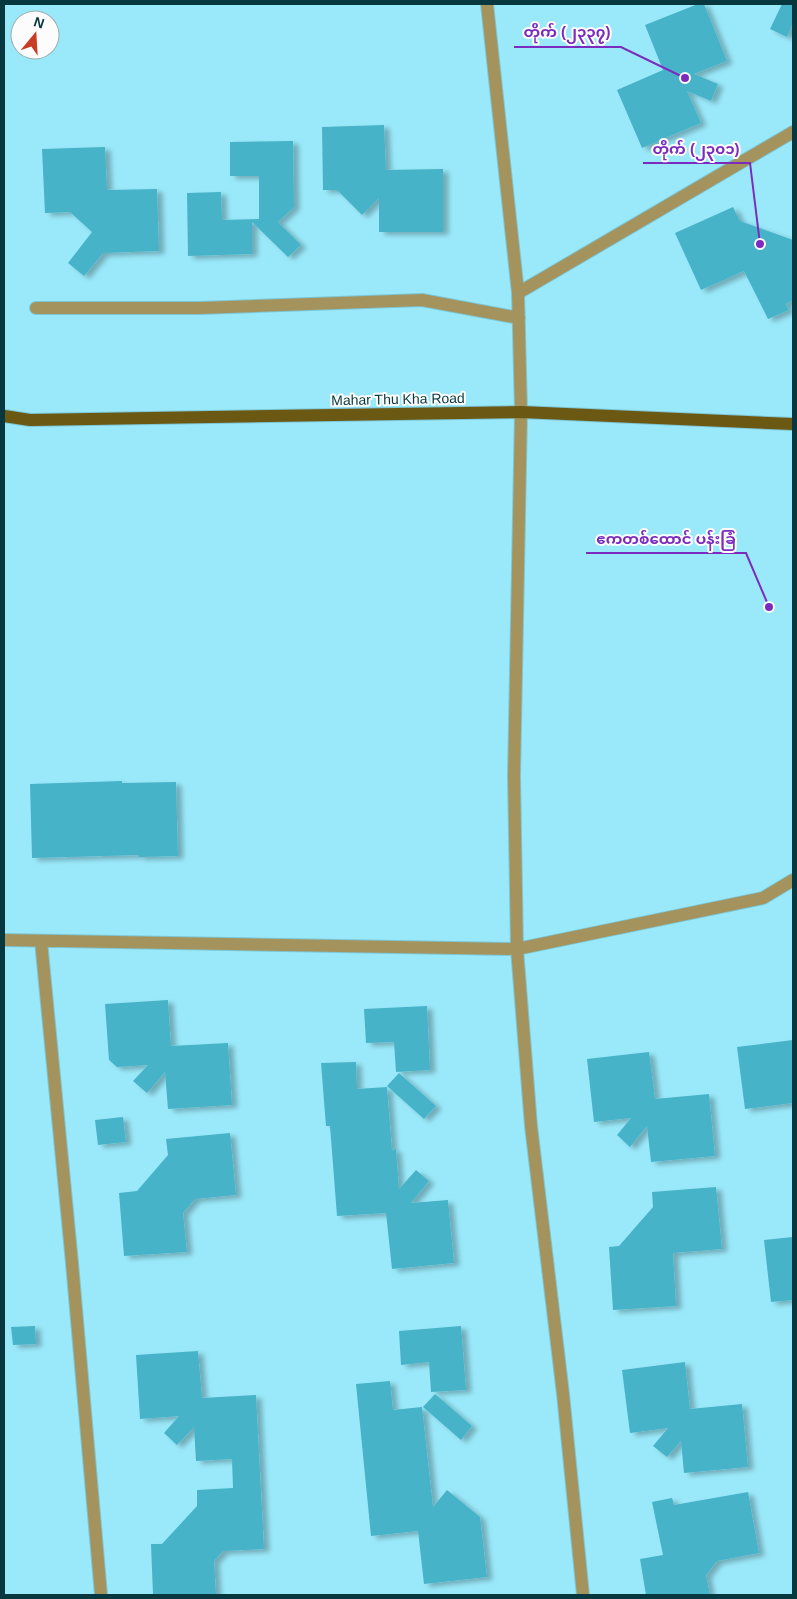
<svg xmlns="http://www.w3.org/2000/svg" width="797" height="1599" viewBox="0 0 797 1599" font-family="Helvetica,'Noto Sans Myanmar',sans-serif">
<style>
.building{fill:#47b3c8;filter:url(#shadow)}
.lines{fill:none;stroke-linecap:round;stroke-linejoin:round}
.minor-casing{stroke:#7dc6d5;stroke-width:14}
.major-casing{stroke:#7dc6d5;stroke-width:14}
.minor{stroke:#a4935c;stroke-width:12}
.major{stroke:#6b5813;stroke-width:12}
.labels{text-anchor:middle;stroke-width:4;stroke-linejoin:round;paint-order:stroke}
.street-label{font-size:14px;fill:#073840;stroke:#fbfcfb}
.leader{fill:none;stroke:#7b2cbf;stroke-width:2}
.callout-dot{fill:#7b2cbf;stroke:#fbfcfb;stroke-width:2}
.callout-label{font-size:15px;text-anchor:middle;font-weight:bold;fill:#7b2cbf;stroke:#fbfcfb;stroke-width:4;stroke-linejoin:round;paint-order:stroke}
</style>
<defs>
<filter id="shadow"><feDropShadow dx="5.5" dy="3" stdDeviation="2.5" flood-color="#0004"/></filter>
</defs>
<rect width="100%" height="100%" fill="#9ae9fa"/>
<path class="building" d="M698 4H704L727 61 694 74 718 84 711 101 687 91 701 123 642 148 617 90 663 70 645 25Z
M782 4H793V23L787 37 770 29Z
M384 125 386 170 443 169V232H379V198L362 215 337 190H323L322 127Z
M293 141 294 207 278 222 301 245 288 257 252 222V254L188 256 187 193 221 192 222 220 259 219V176H230V142Z
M105 147 107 190 157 189 159 251 103 253 84 276 68 263 92 232 70 212 45 213 42 149Z
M733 207 740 221 793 240V300L786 304 789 310 768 319 744 271 701 290 675 233Z
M122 781V783L176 782 178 856 139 857V855L32 858 30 784Z
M168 1000 171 1046 228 1043 232 1105 168 1109 165 1072 147 1093 133 1081 148 1065 117 1067 109 1060 105 1004Z
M427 1006 430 1070 396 1072 394 1042 366 1043 364 1009Z
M793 1040V1103L745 1109 737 1047Z
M649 1052 655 1099 709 1094 715 1156 651 1162 647 1126 630 1147 617 1135 631 1118 594 1122 587 1059Z
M356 1062 357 1089 387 1087 392 1150 396 1149 399 1189 416 1170 429 1181 411 1203 448 1200 454 1263 392 1269 386 1213 337 1216 330 1126H326L321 1063Z
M399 1073 436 1106 424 1119 387 1086Z
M123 1117 126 1142 98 1145 95 1120Z
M230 1133 236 1195 195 1199 183 1213 187 1252 124 1256 119 1193 137 1191 168 1155 166 1139Z
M716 1187 722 1249 673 1253 676 1306 613 1310 609 1247 619 1246 653 1207 652 1192Z
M793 1237V1300L771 1302 764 1240Z
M35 1326 36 1344 13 1345 11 1327Z
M461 1326 466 1390 431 1392 429 1362 401 1365 399 1331Z
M198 1351 202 1398 256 1395 264 1549 223 1551 214 1561 216 1595H153L151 1544H162L197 1506V1490L233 1488 232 1459 196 1461 194 1427 177 1445 164 1433 179 1416 140 1419 136 1355Z
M685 1362 690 1409 742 1404 748 1467 684 1473 681 1441 667 1457 653 1446 668 1428 630 1433 622 1370Z
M390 1381 393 1410 422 1407 433 1507 447 1490 480 1517 487 1577 424 1584 418 1531 371 1536 356 1384Z
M435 1394 472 1426 461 1440 423 1407Z
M748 1492 759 1553 717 1561 706 1575 710 1595H646L640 1559 663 1555 652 1502 672 1498 674 1505Z"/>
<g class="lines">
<g class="minor-casing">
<path id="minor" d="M487 4 518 293 521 412 514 776 517 949 531 1126 563 1394 583 1595
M518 293 793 132
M36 308H200L422 300 519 318
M4 940 517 949 763 898 793 880
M41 941 72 1263 101 1595"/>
</g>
<g class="major-casing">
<path id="major" d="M4 416 30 420 521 412 793 424"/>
</g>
<use href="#minor" class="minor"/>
<use href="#major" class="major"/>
</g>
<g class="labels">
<g class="street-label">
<text transform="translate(398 399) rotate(-1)" y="5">Mahar Thu Kha Road</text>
</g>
</g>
<path class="leader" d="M685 78L621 47H514M760 244L750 163H643M769 607L746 553H586"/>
<g class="callout-dot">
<circle cx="685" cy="78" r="5"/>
<circle cx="760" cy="244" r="5"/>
<circle cx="769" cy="607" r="5"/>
</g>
<g class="callout-label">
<text x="567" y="37">တိုက် (၂၃၃၇)</text>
<text x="696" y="154">တိုက် (၂၃၀၁)</text>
<text x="666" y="544">ဧကတစ်ထောင် ပန်းခြံ</text>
</g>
<rect width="797" height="1599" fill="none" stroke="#073840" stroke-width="10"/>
<g transform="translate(35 35) rotate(18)"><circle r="24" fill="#fbfcfb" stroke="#99aeb0"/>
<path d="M0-4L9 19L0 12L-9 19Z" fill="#c93d26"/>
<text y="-8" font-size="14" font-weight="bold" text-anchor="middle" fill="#073840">N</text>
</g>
</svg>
